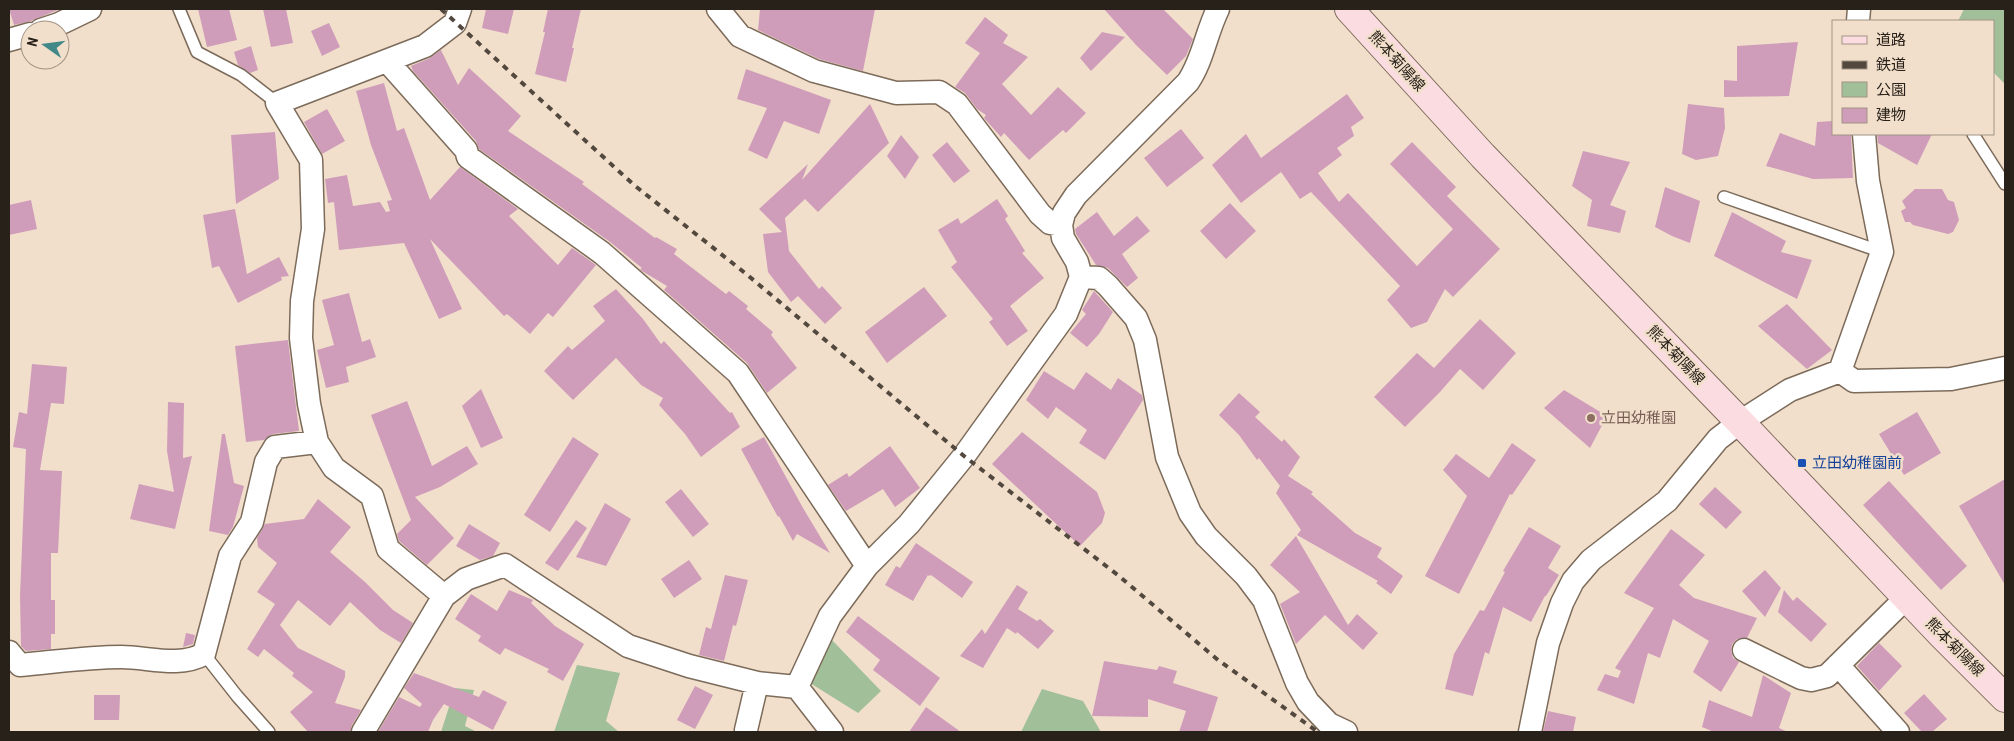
<svg xmlns="http://www.w3.org/2000/svg" width="2014" height="741" viewBox="0 0 2014 741" font-family="'Roboto Condensed','Noto Sans JP',sans-serif">
<style>
.green{fill:#a1c099}
.building{fill:#cf9dba}
.lines{fill:none;stroke-linecap:round;stroke-linejoin:round}
.service-casing{stroke:#7c6b5a;stroke-width:14}
.minor-casing{stroke:#7c6b5a;stroke-width:25}
.secondary-casing{stroke:#7c6b5a;stroke-width:30}
.service{stroke:#fff;stroke-width:11}
.minor{stroke:#fff;stroke-width:22}
.secondary{stroke:#fbdce0;stroke-width:28}
.rail{stroke:#52483e;stroke-width:4;stroke-dasharray:6 6;stroke-linecap:butt}
.education-dot{fill:#8d6e63;stroke:#f2dfcb;stroke-width:2}
.transit-dot{fill:#1a4fb4;stroke:#f2dfcb;stroke-width:2}
.labels{text-anchor:middle;stroke-width:5;stroke-linejoin:round;paint-order:stroke}
.street-label{font-size:15px;fill:#28211a;stroke:#f2dfcb}
.education-label{font-size:15px;fill:#785e54;stroke:#f2dfcb;text-anchor:start}
.transit-label{font-size:15px;fill:#164399;stroke:#f2dfcb;text-anchor:start}
</style>
<rect width="100%" height="100%" fill="#f2dfcb"/>
<path class="green" d="M1964 9H2005V84L1993 72V21H1958Z
M831 639 881 691 858 713 810 683Z
M577 665 620 673 606 721 619 732H554Z
M455 688 474 690 465 726 477 732H441Z
M1042 689 1083 701 1101 732H1021Z"/>
<path class="building" d="M9 9H60L31 21 14 25Z
M198 9H229L237 40 207 47Z
M263 9H286L293 43 271 47Z
M486 9H514L508 34 482 28Z
M548 9H581L572 48H574L566 82 535 74 545 32H543Z
M760 9H875L863 71 819 59 758 30Z
M1104 9H1163L1193 39 1186 56 1167 75 1136 45Z
M985 17 1008 35 1003 43 1028 57 1002 84 1031 115 1058 87 1086 113 1066 133 1063 130 1029 160 1004 133 1001 137 984 118 986 115 977 109 965 93 955 87 980 53 965 43Z
M329 23 340 47 322 56 311 31Z
M1102 32 1125 37 1091 71 1080 58Z
M1798 42 1789 96 1724 97V80L1737 81V46Z
M251 46 258 70 250 73 238 65 234 52Z
M441 50 458 85 469 68 521 116 508 131 584 182 582 184 655 238 656 237 677 249 674 254 726 294 729 291 748 306 746 309 773 332 771 335 797 368 767 393 747 363 664 290 667 286 642 271 640 269 642 268 610 242 479 149 476 141 413 71 411 66 430 58Z
M746 69 831 100 819 134 784 121 767 159 748 150 767 108 737 99Z
M384 83 397 131 404 128 430 200 460 167 518 209 509 216 558 265 572 248 596 265 553 317 548 313 530 334 507 314 504 316 430 239 462 309 439 319 404 243 339 250 334 202 328 203 325 179 347 175 353 206 380 202 386 212 390 211 387 201 392 200 371 145 356 91Z
M1347 94 1364 118 1351 127 1354 136 1337 148 1342 155 1318 173 1339 202 1348 193 1417 266 1453 229 1390 164 1412 142 1456 187 1447 196 1500 249 1453 297 1445 289 1427 322 1411 328 1387 300 1400 286 1311 192 1300 199 1281 172 1241 203 1212 165 1246 134 1261 158Z
M870 104 889 143 818 212 805 199 785 218 789 251 819 289 822 286 842 308 825 324 798 296 791 302 768 272 763 234 782 232 759 209 808 164 802 180Z
M1688 104 1724 108 1725 128 1718 156 1696 160 1682 154Z
M327 109 345 141 322 154 304 122Z
M1833 121V134H1851L1853 178 1813 179 1766 166 1780 133 1815 146 1817 122Z
M1181 129 1204 158 1167 187 1144 158Z
M275 132 279 179 236 204 231 135Z
M1877 134H1932L1917 165 1878 143Z
M901 135 919 157 905 179 887 156Z
M947 142 970 171 954 183 932 155Z
M1583 151 1630 162 1610 205 1626 211 1620 233 1587 226 1592 200 1572 186Z
M1665 187 1700 201 1690 243 1672 236 1655 227Z
M1915 189H1942L1948 200 1954 202 1959 220 1953 232 1948 234 1913 225 1910 222H1905L1901 211 1906 208 1902 201Z
M997 199 1008 216 1005 219 1025 251 1022 253 1044 278 1010 306 1028 331 1007 346 989 322 993 319 951 267 957 262 938 230 958 218 961 224Z
M31 200 37 229 9 235V205Z
M1230 203 1256 231 1226 259 1200 231Z
M235 209 247 274 279 257 289 276 281 277 282 280 238 303 219 266 212 268 203 215Z
M1097 212 1114 236 1137 216 1150 231 1122 254 1138 278 1127 287 1108 268 1096 265 1076 234 1075 229Z
M1732 212 1786 241 1781 252 1812 260 1797 299 1714 256Z
M924 287 947 316 887 363 865 332Z
M616 289 643 319 661 344 664 341 730 413 732 412 740 427 701 457 685 434 659 405 663 398 641 385 616 358 573 400 544 371 568 346 572 350 605 321 593 306Z
M1094 291 1113 312 1099 334 1087 347 1070 333 1086 314 1082 310Z
M349 293 362 342 370 339 376 357 346 367 349 382 326 388 317 350 334 345 322 300Z
M1787 304 1832 350 1807 369 1758 326Z
M1480 319 1516 353 1483 390 1460 369 1440 392 1405 427 1374 397 1417 353 1434 368Z
M288 340 299 431 273 434 264 440 246 442 235 346Z
M32 364 67 367 64 404 51 403 40 470 62 471 58 553H51V600H55V634H51V649L26 651 21 646 20 596 26 449 13 447 19 412 27 414Z
M1044 371 1074 390 1086 372 1111 390 1118 378 1142 395 1143 400 1105 460 1079 443 1087 430 1056 407 1048 419 1026 400Z
M481 389 503 438 481 448 462 406Z
M1564 390 1607 416 1590 448 1544 408Z
M1239 393 1260 412 1255 417 1282 442 1284 439 1300 457 1288 476 1313 492 1311 494 1355 533 1382 548 1377 557 1403 576 1391 594 1376 583 1378 581 1297 535 1301 530 1276 493 1280 486 1259 458 1257 460 1239 435 1219 415Z
M407 401 432 466 467 446 478 464 440 487 415 497 454 538 427 565 399 541 397 534 411 520 371 415Z
M168 402 184 403 183 458 192 456 175 529 130 519 139 484 174 492 167 451Z
M1917 412 1941 453 1904 475 1879 434Z
M1022 432 1097 492 1105 513 1102 523 1080 546 992 464Z
M222 434H225L234 483 244 486 233 527 228 535 209 531Z
M573 437 599 454 550 532 524 515Z
M764 437 803 508 830 553 797 534 793 541 779 516 778 517 741 449Z
M1512 443 1536 460 1512 495 1510 494 1459 594 1425 576 1467 496 1443 470 1456 454 1489 478Z
M890 446 920 488 895 507 883 489 846 511 828 485 847 473 849 477Z
M2005 479V585L1959 506Z
M1889 481 1967 566 1941 590 1863 505Z
M1715 487 1742 512 1726 529 1699 504Z
M681 489 709 524 693 537 665 502Z
M318 499 351 527 330 552 365 582 393 610 413 623 401 643 380 630 350 602 330 626 298 600 280 625 298 648 345 671V677L335 703 361 710 352 725 350 732H308L290 712 313 692 292 676 294 673 264 649 258 657 247 649 275 604 257 592 277 563 258 547 257 538 265 524 304 519Z
M605 503 631 519 606 566 576 557Z
M576 520 587 528 558 571 545 563Z
M469 524 500 543 493 556 480 560 456 546Z
M1529 527 1561 546 1548 568 1559 575 1546 596H1545L1531 622 1503 607 1489 654 1485 652 1473 696 1445 689 1454 654 1480 610 1484 611 1505 572 1503 571Z
M1671 529 1705 555 1679 585 1694 598 1757 618 1747 638 1737 639 1732 644 1731 651 1733 658 1739 662 1721 692 1693 672 1709 641 1673 619 1660 658 1648 653 1634 704 1597 690 1605 674 1618 678 1621 671 1615 668 1654 608 1624 593Z
M1296 536 1348 625 1357 614 1378 633 1363 650 1325 615 1296 644 1280 604 1300 592 1270 565Z
M916 543 973 582 962 598 931 575 929 576 928 575 913 601 885 585 896 566 900 568Z
M689 560 702 579 674 598 661 579Z
M1765 570 1781 588 1765 617 1742 591Z
M725 575 748 580 736 626 733 625 724 661 699 655 706 627 711 629Z
M1017 585 1028 592 1018 609 1037 621 1040 619 1054 631 1038 649 1017 632 1016 634 1007 628 983 668 960 656 982 629 985 634Z
M509 590 533 600 531 603 555 626 584 644 563 681 547 672 549 669 505 648 500 655 478 641 481 636 455 619 471 594 497 611Z
M1784 590 1793 601 1797 597 1827 624 1811 642 1778 612Z
M858 616 940 678 920 706 873 670 880 660 846 632Z
M186 633 195 635 193 644 183 647Z
M1879 643 1902 666 1879 691 1857 666Z
M1104 661 1157 670 1159 666 1177 671 1173 683 1218 697 1207 732H1179L1186 711 1148 699V717L1092 716Z
M414 673 479 697 483 690 507 702 493 730 444 704 433 720 428 732H378L399 697 420 707 422 704 404 688Z
M1763 675 1791 693 1779 728 1788 732H1714L1702 727 1709 700 1752 717Z
M695 686 713 695 695 729 677 720Z
M1924 694 1947 719 1932 732H1922L1904 713Z
M94 695H120L119 720H94Z
M926 707 961 732H909Z
M1548 711 1576 717 1573 732H1543Z"/>
<g class="lines">
<g class="service-casing">
<path id="service" d="M179 9 197 52 241 75 277 103
M1973 134 2005 184
M1724 197 1882 252
M204 654 237 696 269 732"/>
</g>
<g class="minor-casing">
<path id="minor" d="M718 9 740 36 814 71 896 93 939 92 957 104 1040 214 1050 223 1061 225
M1858 21 1859 9
M41 30 59 24 90 9
M9 40 30 34
M387 61 466 150 468 157 602 253 738 373 867 566
M1081 277 1099 278 1108 286 1136 318 1145 340 1167 457 1190 513 1206 536 1246 576 1264 600 1297 683 1308 702 1329 724 1346 732
M1840 371 1854 381 1951 379 2005 368
M444 596 388 549 372 496 334 468 317 442 309 404 301 338 302 301 313 229 311 160 277 103 425 46 455 23 460 9
M1744 650 1801 678 1811 680 1827 676 1907 597
M9 652 20 665C54 662 88 657 121 657 149 657 178 668 204 654L230 556 252 522 266 462 275 447 317 442
M1838 665 1898 732
M797 687 830 616 867 566 909 524 964 456 1066 314 1081 277 1077 262 1063 238 1061 225 1064 213 1076 195 1188 82C1203 60 1206 33 1218 9
M746 730 757 683
M363 732 444 596 466 579 505 565 628 646 689 666 757 683 797 687 832 732
M1530 732 1548 643 1562 603 1573 581 1591 560 1667 501 1718 439 1740 422 1790 390 1840 371 1882 252 1868 181 1864 134"/>
</g>
<g class="secondary-casing">
<path id="secondary" d="M1349 9 1483 156 1740 422 1942 635 2005 698"/>
</g>
<use href="#service" class="service"/>
<use href="#minor" class="minor"/>
<use href="#secondary" class="secondary"/>
<path class="rail" d="M441 9 634 185 745 273 964 456 1119 576 1218 660 1318 732"/>
</g>
<circle class="education-dot" cx="1591" cy="418" r="5"/>
<rect class="transit-dot" x="1797" y="458" width="10" height="10" rx="2.5"/>
<g class="labels">
<g class="street-label">
<text transform="translate(1397 61) rotate(48)" y="5">熊本菊陽線</text>
<text transform="translate(1676 355) rotate(46)" y="5">熊本菊陽線</text>
<text transform="translate(1955 647) rotate(45)" y="5">熊本菊陽線</text>
</g>
<g class="education-label">
<text x="1601" y="423">立田幼稚園</text>
</g>
<g class="transit-label">
<text x="1812" y="468">立田幼稚園前</text>
</g>
</g>
<rect width="2014" height="741" fill="none" stroke="#28211a" stroke-width="20"/>
<rect x="1832" y="20" width="162" height="115" fill="#f2dfcb" stroke="#a19384"/>
<rect x="1842" y="36" width="25" height="8" fill="#fbdce0" stroke="#a19384"/>
<text x="1876" y="45" font-size="15" fill="#28211a">道路</text>
<rect x="1842" y="61" width="25" height="8" fill="#52483e" stroke="#a19384"/>
<text x="1876" y="70" font-size="15" fill="#28211a">鉄道</text>
<rect x="1842" y="82" width="25" height="15" fill="#a1c099" stroke="#a19384"/>
<text x="1876" y="95" font-size="15" fill="#28211a">公園</text>
<rect x="1842" y="108" width="25" height="15" fill="#cf9dba" stroke="#a19384"/>
<text x="1876" y="120" font-size="15" fill="#28211a">建物</text>
<g transform="translate(45 45) rotate(284)"><circle r="24" fill="#f2dfcb" stroke="#a19384"/>
<path d="M0-4L9 19L0 12L-9 19Z" fill="#418989"/>
<text y="-8" font-size="14" font-weight="bold" text-anchor="middle" fill="#28211a">N</text>
</g>
</svg>
